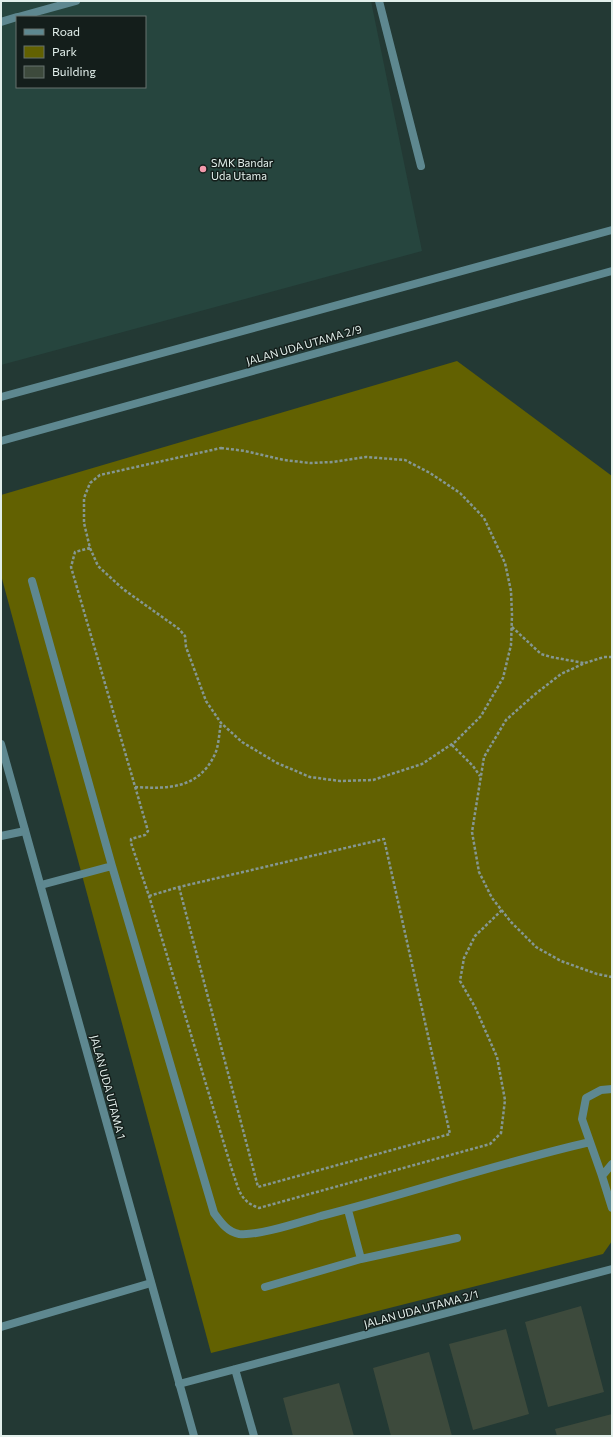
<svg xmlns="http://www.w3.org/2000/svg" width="613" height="1437" viewBox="0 0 613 1437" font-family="Commissioner,sans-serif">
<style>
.built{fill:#26453e;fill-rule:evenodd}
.green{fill:#626101}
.building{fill:#3d4a3c}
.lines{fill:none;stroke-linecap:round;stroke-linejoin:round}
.path{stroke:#859792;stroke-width:2.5;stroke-dasharray:3 2;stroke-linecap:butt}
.service{stroke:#5e8890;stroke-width:8}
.minor{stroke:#5e8890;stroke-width:8}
.tertiary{stroke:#5e8890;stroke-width:8}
.poi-dot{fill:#f29aac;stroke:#141e1b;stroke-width:1.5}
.labels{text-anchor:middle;stroke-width:3;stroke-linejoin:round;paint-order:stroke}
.poi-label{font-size:11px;fill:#e2efeb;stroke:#141e1b;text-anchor:start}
.street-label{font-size:11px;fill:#e2efeb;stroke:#141e1b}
</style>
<rect width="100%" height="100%" fill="#233934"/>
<path class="built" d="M1 1H371L422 251 1 365ZM17 17H145V87H17Z"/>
<path class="green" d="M457 361 612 476V1241L603 1254 211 1353 1 575V495Z"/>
<path class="building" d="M581 1306 604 1392 548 1407 525 1322Z
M506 1329 529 1414 473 1430 449 1344Z
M429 1352 452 1436H391L373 1368Z
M339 1383 354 1436H293L283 1398Z
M612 1414V1436H557L555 1429Z"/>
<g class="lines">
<path class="path" d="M221 448 245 451 284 460 310 463 333 462 366 457 405 460 430 473 460 493 484 518 505 563 511 591 512 615 511 645 503 678 481 716 455 742 422 764 373 780 340 781 310 777 277 763 242 742 221 723 206 701 186 647 185 636 179 629 123 589 98 566 90 548 84 523V498L90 483 100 475Z
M90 548 75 552 71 567 148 831 145 835 131 839V843L149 896 232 1170C239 1189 239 1201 259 1208L490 1144 501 1133 505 1100 497 1057 475 1007 460 981 464 958 475 936 502 910
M512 627 541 654 551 657 584 663
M612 657H604L585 663 561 674 534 695 506 720 484 757 472 832 479 872 492 898 511 922 536 947 561 961 597 974 612 977
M452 745 473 766 480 776
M135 787C168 789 199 789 215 754 219 745 219 733 221 723
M149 896 179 887 384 839 450 1134 258 1187 179 887"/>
<path class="service" d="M379 1 421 166
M18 17 76 1
M1 22 17 17
M32 581 112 866 214 1213C220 1221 227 1232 239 1234 259 1236 300 1222 321 1216 411 1193 499 1163 590 1142
M41 885 112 866
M612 1164 602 1176 612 1208
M602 1176 582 1119 586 1098 601 1090 612 1089
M348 1210 361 1259
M265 1287 361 1259 457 1238
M1 1327 151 1283"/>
<path class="minor" d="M1 397 612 230
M1 441 612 271
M1 836 25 831
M235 1369 254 1436
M179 1384 612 1269"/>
<path class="tertiary" d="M1 744 194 1436"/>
</g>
<circle class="poi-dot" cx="203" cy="169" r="4"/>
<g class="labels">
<g class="poi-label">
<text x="211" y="167">SMK Bandar<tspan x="211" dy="13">Uda Utama</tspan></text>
</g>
<g class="street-label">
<text transform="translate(304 345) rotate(-16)" y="4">JALAN UDA UTAMA 2/9</text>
<text transform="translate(108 1087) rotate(75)" y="4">JALAN UDA UTAMA 1</text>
<text transform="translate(421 1309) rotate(-15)" y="4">JALAN UDA UTAMA 2/1</text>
</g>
</g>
<rect width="613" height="1437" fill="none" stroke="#e2efeb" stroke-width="4"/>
<rect x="16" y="16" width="130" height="72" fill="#141e1b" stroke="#66726e"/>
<rect x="24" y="29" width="20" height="6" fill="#5e8890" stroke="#66726e"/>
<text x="52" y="36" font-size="12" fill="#e2efeb">Road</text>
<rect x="24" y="46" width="20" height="12" fill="#626101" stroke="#66726e"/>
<text x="52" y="56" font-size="12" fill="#e2efeb">Park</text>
<rect x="24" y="66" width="20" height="12" fill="#3d4a3c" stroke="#66726e"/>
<text x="52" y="76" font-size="12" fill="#e2efeb">Building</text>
</svg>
